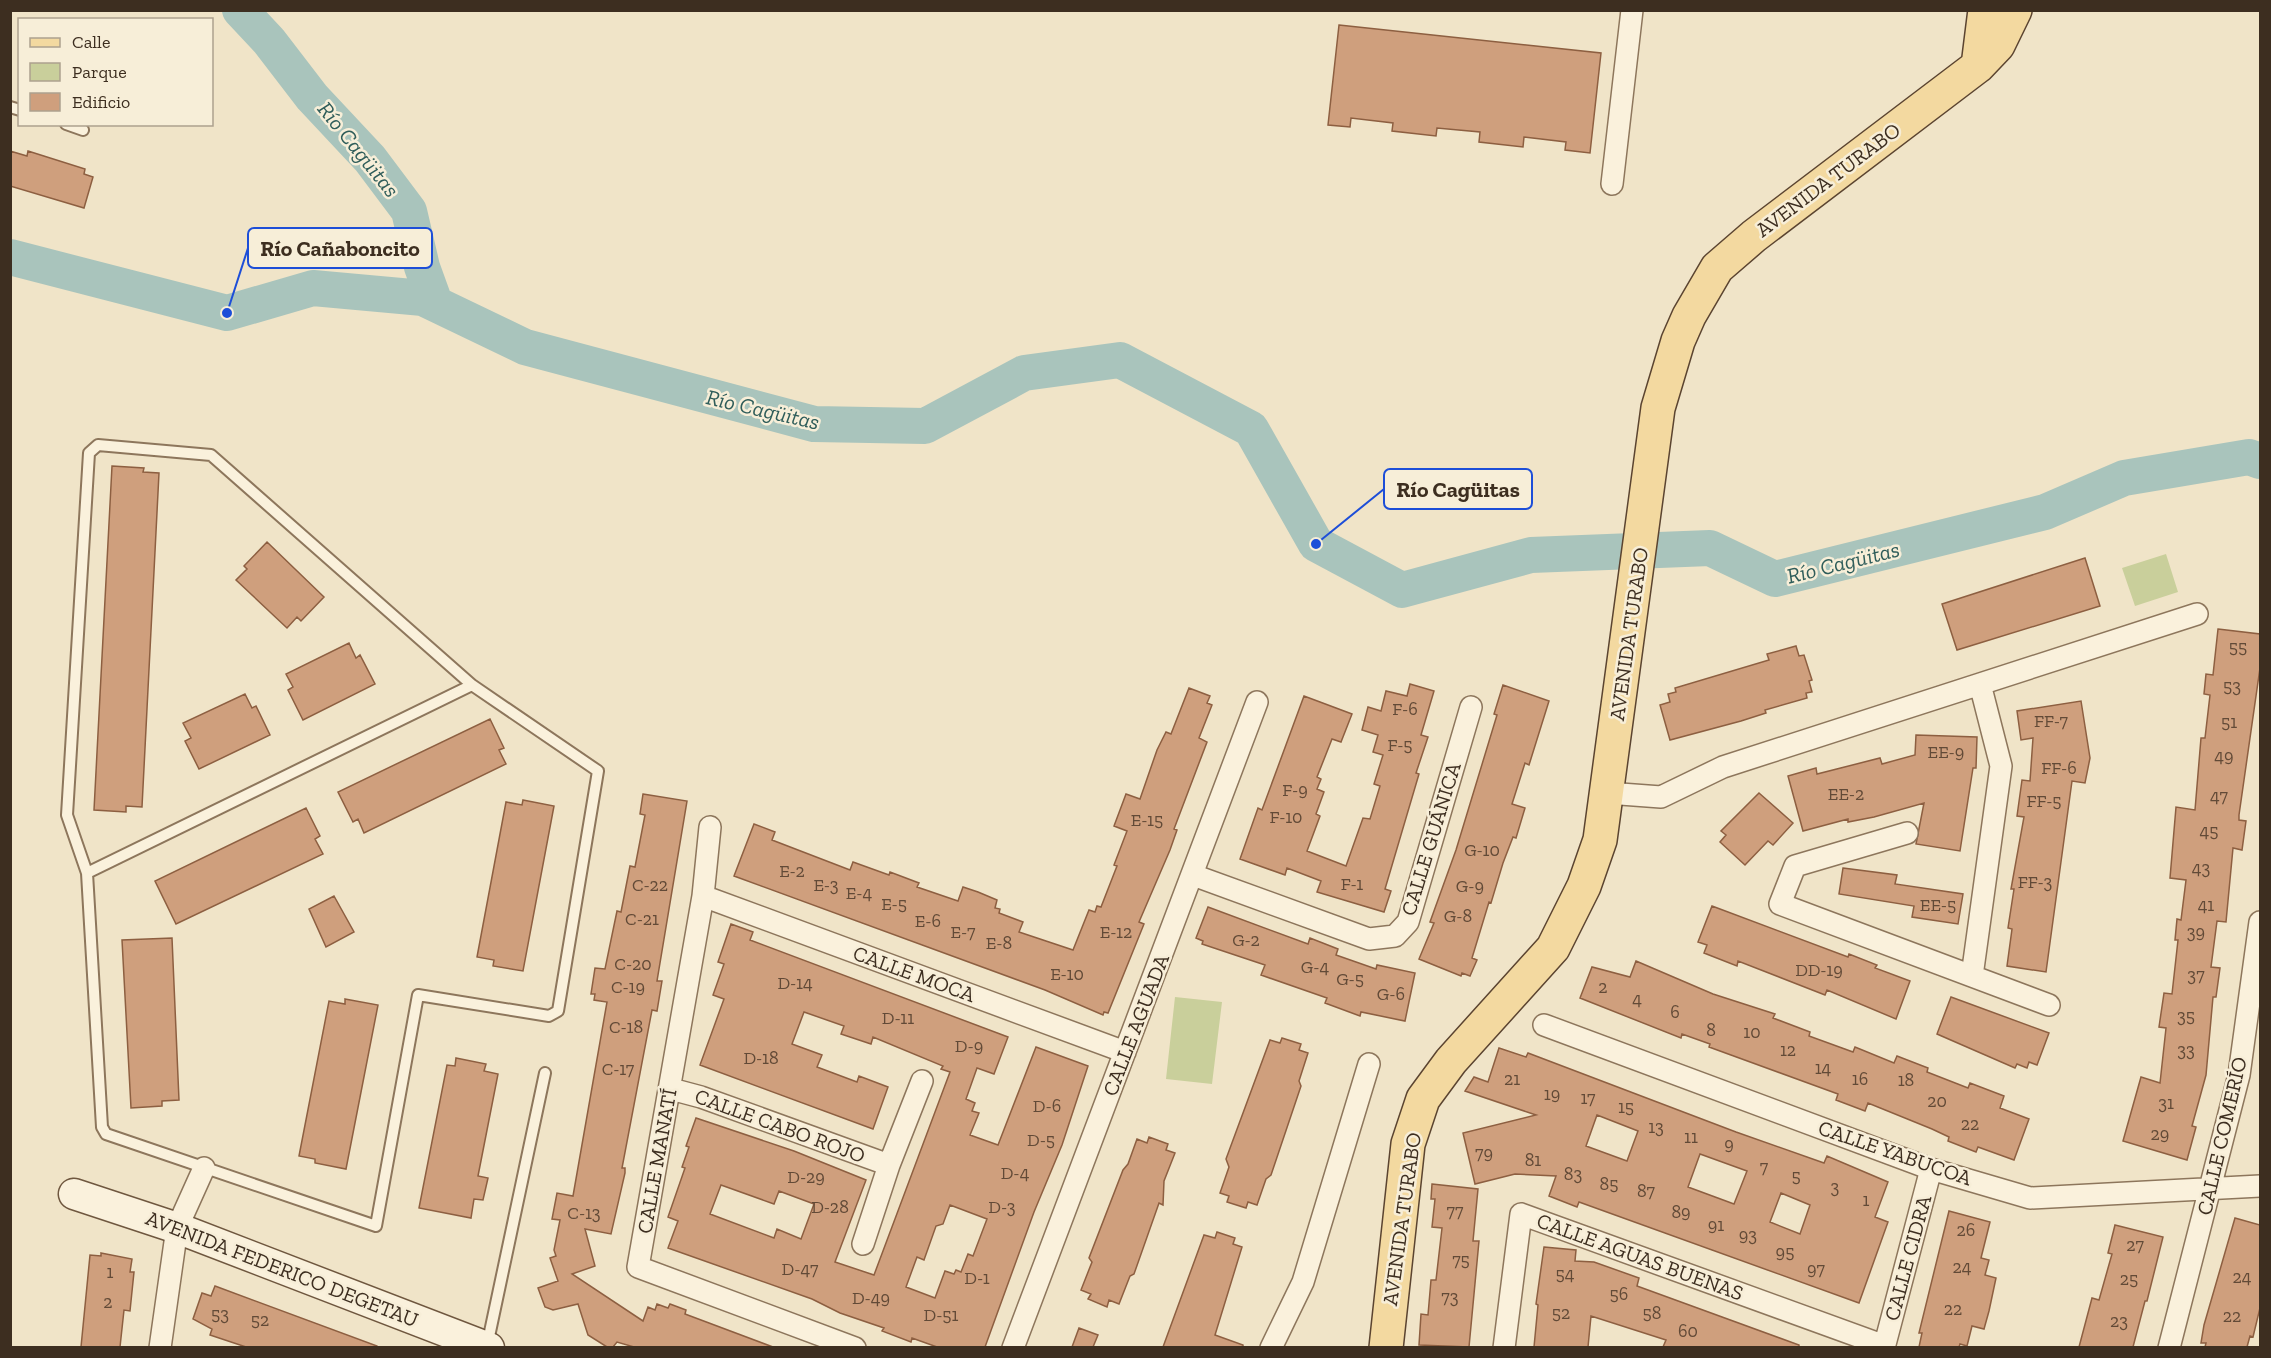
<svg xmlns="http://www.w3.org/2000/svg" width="2271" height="1358" viewBox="0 0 2271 1358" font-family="'Zilla Slab',serif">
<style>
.green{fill:#c9cf9b}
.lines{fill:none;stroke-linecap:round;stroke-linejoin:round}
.river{stroke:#a9c4bc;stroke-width:36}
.building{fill:#cf9f7d;stroke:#8d5f41;stroke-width:1.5;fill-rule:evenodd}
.lane-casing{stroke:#8d765c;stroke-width:14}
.street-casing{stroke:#8d765c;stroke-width:24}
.secondary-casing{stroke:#6f573f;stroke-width:33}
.primary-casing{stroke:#5b4430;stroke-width:36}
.lane{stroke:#faf1dc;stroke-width:10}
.street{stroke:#faf1dc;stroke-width:21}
.secondary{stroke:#faf1dc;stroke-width:30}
.primary{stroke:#f3d9a0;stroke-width:33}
.labels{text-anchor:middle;stroke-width:5;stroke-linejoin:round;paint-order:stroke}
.number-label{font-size:18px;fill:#624a37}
.street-label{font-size:21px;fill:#3d2e20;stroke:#f7eed8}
.water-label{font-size:22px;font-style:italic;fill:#2f5d5a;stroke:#f7eed8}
.leader{fill:none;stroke:#1d4ed8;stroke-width:2}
.callout-dot{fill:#1d4ed8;stroke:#f7eed8;stroke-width:2}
.callout{fill:#f7eed8;stroke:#1d4ed8;stroke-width:2}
.callout-label{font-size:22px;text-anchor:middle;font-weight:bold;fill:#3d2e20}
</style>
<rect width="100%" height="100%" fill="#f0e4c8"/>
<path class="green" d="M2166 554 2178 592 2135 606 2122 568Z
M1175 997 1222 1002 1212 1084 1166 1079Z"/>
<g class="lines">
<path class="river" d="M240 10 269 41 312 97 370 159 409 211 422 267 435 303
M10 257 227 313 313 288 423 298 525 347 814 424 925 426 1024 373 1120 360 1251 429 1316 544 1402 590 1531 555 1710 548 1775 579 2045 512 2124 478 2249 457 2260 461"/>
</g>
<path class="building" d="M1339 25 1601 53 1590 153 1565 150 1566 142 1524 137 1523 147 1479 142 1480 132 1437 128 1436 136 1392 131 1393 123 1351 118 1350 127 1328 125Z
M10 151 27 156 28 151 85 169 84 174 93 177 84 208 10 186Z
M112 466 144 468 143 472 159 473 142 807 126 806V812L94 810Z
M267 542 324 597 301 621 297 617 287 628 236 580 247 569 244 566Z
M2085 558 2100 606 1957 650 1942 604Z
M2218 629 2260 634V668L2239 815V820L2246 821 2242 850 2233 848 2226 922 2217 921 2211 967 2220 968 2216 997H2213L2206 1075 2192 1126 2196 1127 2187 1160 2123 1141 2141 1077 2160 1083 2166 1028 2159 1027 2164 993 2172 994 2178 940H2175L2177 919 2181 920 2186 880 2170 878 2176 807 2195 810 2201 738H2205L2210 695 2204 694 2206 674 2213 675Z
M349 643 356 658 360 655 375 684 303 720 288 690 293 687 286 674Z
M1796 646 1799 656 1804 655 1812 680 1809 681 1812 692 1806 693 1807 698 1765 710 1766 713 1741 721 1670 740 1660 705 1670 702 1668 694 1676 692 1675 688 1769 660 1767 654Z
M1410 684 1434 691 1421 735 1428 737 1416 773 1419 774 1385 889 1391 891 1384 912 1317 892 1321 881 1287 868 1285 875 1240 859 1258 808 1262 810 1304 696 1352 714 1341 742 1332 739 1317 777 1321 779 1317 789 1324 792 1316 814 1320 816 1307 851 1346 866 1363 818 1370 819 1380 786 1374 784 1383 755 1373 752 1378 735 1362 730 1368 707 1381 711 1386 691 1407 696Z
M1503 685 1549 701 1529 765 1525 763 1512 804 1525 808 1516 838 1513 837 1503 863 1491 903 1489 902 1472 958 1477 960 1470 976 1462 973 1461 976 1419 959 1434 923 1430 922 1456 850 1497 715 1494 714Z
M1189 688 1210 696 1207 703 1212 705 1199 738 1207 742 1174 829 1177 830 1170 850 1139 922 1144 924 1108 1013 1104 1012 1103 1015 1045 990 734 876 754 824 775 832 772 840 850 870 853 862 889 875 890 872 919 883 917 887 958 901 963 887 978 892 997 900 995 908 1000 909 999 913 1023 922 1019 932 1073 950 1089 910 1095 912 1097 906 1101 907 1117 866 1114 865 1127 831 1114 826 1126 794 1140 799 1157 750 1166 732 1171 734Z
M245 694 252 708 256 706 270 735 199 769 185 741 191 738 183 723Z
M2081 701 2090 758 2085 783 2072 781 2046 972 2007 966 2012 929 2008 928 2014 889H2011L2024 817 2017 816 2022 780 2030 781 2033 738 2021 740 2017 711Z
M490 719 504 748 499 750 506 764 364 833 358 819 353 822 338 792Z
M1916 735 1977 737 1976 768H1973L1960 851 1916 844 1924 803 1874 817 1848 822V819L1803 831 1788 776 1816 768 1817 774 1880 758 1882 764 1915 755Z
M1759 793 1793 823 1773 845 1768 841 1745 865 1720 842 1726 835 1721 831Z
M643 794 687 801 657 981H662L657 1011 652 1010 622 1168H625V1173L611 1234 585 1229 595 1266 572 1274 643 1321 648 1307 655 1310 657 1304 668 1308 670 1304 686 1310 685 1314 773 1347H634L617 1342 613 1347H607L588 1335 578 1304 553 1310 545 1307 538 1288 558 1281 550 1258 556 1256 554 1250 560 1220 552 1219 557 1193 573 1196 607 1002 594 1000 595 994H591L595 968 605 969 617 911 621 912 630 866 635 867 645 815 640 814Z
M523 800 554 806 523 971 493 966 494 960 477 957 506 802 522 805Z
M306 808 320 836 315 839 323 854 176 924 155 881Z
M1843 868 1897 875 1895 884 1963 894 1958 924 1912 917 1914 906 1839 894Z
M334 896 354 932 326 947 309 909Z
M1712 906 1848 957 1849 954 1877 965 1875 968 1910 981 1896 1019 1827 990 1825 995 1738 961 1737 966 1704 953 1707 945 1698 942Z
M1208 907 1308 944 1310 938 1338 949 1336 955 1376 969 1377 965 1415 973 1405 1021 1361 1012 1360 1016 1325 1003 1327 998 1261 975 1265 965 1202 944 1203 941 1196 938Z
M731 924 753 932 750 940 1008 1037 994 1074 977 1068 966 1099 975 1103 972 1111 979 1113 970 1135 998 1145 1036 1047 1088 1066 1062 1145 1034 1212 985 1347H937L912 1338 911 1342 882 1331 884 1328 840 1313 812 1299 668 1248 678 1221 668 1217 685 1168 682 1167 689 1147 686 1146 696 1118 794 1151 866 1180 835 1262 874 1275 950 1072 941 1069 943 1066 873 1037 871 1044 841 1034 844 1026 804 1012 792 1044 822 1055 817 1067 857 1082 859 1076 888 1087 873 1129 700 1065 724 999 713 995 724 964 718 962ZM721 1185 774 1204 779 1191 814 1204 801 1239 777 1229 774 1238 710 1214ZM950 1205 987 1219 973 1256 968 1254 961 1272 956 1270 954 1274 945 1271 935 1298 906 1287 917 1257 924 1260 936 1226 943 1224Z
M172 938 179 1100 162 1101V1106L131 1108 122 940Z
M1636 961 1713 994 1775 1014 1773 1018 1810 1032 1809 1036 1853 1052 1855 1047 1894 1063 1897 1056 1928 1068 1927 1072 1968 1088 1970 1083 2004 1096 2000 1108 2029 1119 2014 1160 1978 1147 1976 1152 1948 1141 1949 1137 1932 1129 1868 1103 1865 1111 1836 1100 1838 1094 1709 1047 1710 1044 1682 1034 1681 1038 1580 998 1592 967 1630 977Z
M1951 997 2049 1033 2037 1065 2029 1062 2027 1068 2017 1064 2015 1068 1937 1034Z
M345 999 378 1005 346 1169 315 1163V1159L299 1156 329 1001 345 1004Z
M1282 1038 1301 1044 1299 1050 1308 1053 1299 1081 1301 1086 1271 1175 1266 1179 1257 1205 1248 1202 1246 1208 1227 1202 1229 1196 1220 1193 1229 1167 1226 1159 1270 1040 1280 1043Z
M1499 1048 1526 1057 1528 1053 1736 1132 1824 1163 1827 1156 1888 1182 1875 1217 1888 1222 1859 1303 1579 1202 1577 1207 1549 1196 1556 1176 1515 1174 1475 1184 1463 1133 1536 1115 1465 1091 1474 1077 1488 1082ZM1597 1115 1638 1131 1627 1161 1586 1146ZM1700 1154 1747 1171 1734 1204 1688 1187ZM1781 1193 1810 1205 1800 1234 1770 1222Z
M456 1058 486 1064 484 1071 498 1074 478 1176 488 1178 483 1200 474 1199 471 1218 419 1208 447 1065 455 1066Z
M1149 1137 1168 1144 1166 1150 1175 1153 1164 1181 1163 1205 1159 1203 1134 1274 1130 1276 1119 1304 1109 1300 1107 1307 1088 1299 1091 1294 1081 1290 1092 1262 1089 1258 1123 1170 1128 1164 1137 1139 1147 1143Z
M1432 1184 1478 1189 1473 1241H1479L1469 1347 1419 1345 1421 1314 1428 1315 1431 1280H1436L1442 1228 1432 1227 1435 1199H1431Z
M1949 1211 1990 1222 1981 1258 1989 1260 1985 1275 1996 1278 1989 1311 1984 1329 1972 1326 1967 1346 1960 1344 1959 1347H1919L1922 1333H1919Z
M2235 1218 2260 1225V1308L2253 1337 2250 1336 2247 1347H2205L2206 1343H2201L2204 1325Z
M2115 1225 2163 1237 2147 1301H2145L2133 1347H2079L2092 1298 2099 1300 2112 1254 2108 1253Z
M1217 1232 1235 1238 1233 1244 1242 1247 1215 1335 1243 1345V1347H1163L1204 1235 1215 1238Z
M1544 1247 1576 1250 1575 1261 1594 1262 1639 1278 1637 1286 1799 1345V1347H1663L1666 1340 1591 1316 1588 1347H1534L1538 1305 1536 1304Z
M101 1253 132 1259 130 1272H134L130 1311 124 1310 120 1347H81L90 1255 101 1256Z
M215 1286 377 1346V1347H246L210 1335 212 1329 193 1319 202 1293 211 1296Z
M1079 1328 1098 1335 1093 1347H1072Z"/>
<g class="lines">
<g class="lane-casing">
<path id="lane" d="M10 107 20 110
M66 124 83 130
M472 685 598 771 558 1011 549 1016 418 995 376 1226 106 1134 102 1127 87 873Z
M87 873 67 815 89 453 98 445 211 455 472 685
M487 1346 545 1073"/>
</g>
<g class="street-casing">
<path id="street" d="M1612 184 1632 10
M1607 793 1661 797 1723 767 2197 614
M710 827 703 896 638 1267 855 1348
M1907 833 1795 866 1780 904 2049 1005
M1193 875 1369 939 1395 936 1408 922 1471 707
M703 896 1125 1052
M1972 976 2001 766 1980 684
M1544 1025 1931 1169 2030 1198 2260 1186
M671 1089 701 1097 889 1165
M863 1244 889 1165 922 1081
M160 1348 177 1228 204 1168
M1013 1348 1257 702
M1271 1348 1303 1282 1369 1064
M1504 1348 1521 1214 1885 1346
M1884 1348 1931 1169
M2169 1348 2239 1075 2260 922"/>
</g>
<g class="secondary-casing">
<path id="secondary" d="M74 1194 177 1228 489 1348"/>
</g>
<g class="primary-casing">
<path id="primary" d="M1978 66 1985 10
M1386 1348 1408 1144 1423 1099 1451 1061 1553 948 1584 886 1600 840 1658 408 1678 341 1689 316 1717 268 1754 236 1978 66 1998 45 2015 10"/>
</g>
<use href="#lane" class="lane"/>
<use href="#street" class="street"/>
<use href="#secondary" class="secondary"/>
<use href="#primary" class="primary"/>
</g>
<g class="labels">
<g class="number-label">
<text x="2238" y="653">55</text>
<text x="2232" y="692">53</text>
<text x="1405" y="715">F-6</text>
<text x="2051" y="727">FF-7</text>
<text x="2229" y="728">51</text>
<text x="1400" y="751">F-5</text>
<text x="1946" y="758">EE-9</text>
<text x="2224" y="762">49</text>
<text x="2059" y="774">FF-6</text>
<text x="1295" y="796">F-9</text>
<text x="1846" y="800">EE-2</text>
<text x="2219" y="802">47</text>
<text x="2044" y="807">FF-5</text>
<text x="1286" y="823">F-10</text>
<text x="1147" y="826">E-15</text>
<text x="2209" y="837">45</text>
<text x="1482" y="856">G-10</text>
<text x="2201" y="874">43</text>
<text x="792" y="877">E-2</text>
<text x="2035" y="888">FF-3</text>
<text x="1352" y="890">F-1</text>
<text x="650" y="891">C-22</text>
<text x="826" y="891">E-3</text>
<text x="1470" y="892">G-9</text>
<text x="859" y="899">E-4</text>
<text x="894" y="910">E-5</text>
<text x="1938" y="911">EE-5</text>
<text x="2206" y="911">41</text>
<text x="1458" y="922">G-8</text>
<text x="642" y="925">C-21</text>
<text x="928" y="927">E-6</text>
<text x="963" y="938">E-7</text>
<text x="1116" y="938">E-12</text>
<text x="2196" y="938">39</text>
<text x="1246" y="946">G-2</text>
<text x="999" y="949">E-8</text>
<text x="633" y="970">C-20</text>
<text x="1315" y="973">G-4</text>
<text x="1819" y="976">DD-19</text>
<text x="1067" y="980">E-10</text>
<text x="2196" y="981">37</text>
<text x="1350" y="985">G-5</text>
<text x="795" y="989">D-14</text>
<text x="628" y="993">C-19</text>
<text x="1603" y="993">2</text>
<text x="1391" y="1000">G-6</text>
<text x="1637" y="1005">4</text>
<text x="1675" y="1018">6</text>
<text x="2186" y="1022">35</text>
<text x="898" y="1024">D-11</text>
<text x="626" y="1033">C-18</text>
<text x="1711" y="1036">8</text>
<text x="1752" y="1038">10</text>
<text x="969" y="1052">D-9</text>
<text x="1788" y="1056">12</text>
<text x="2186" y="1056">33</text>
<text x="761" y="1064">D-18</text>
<text x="1823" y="1074">14</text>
<text x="618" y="1075">C-17</text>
<text x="1512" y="1085">21</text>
<text x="1860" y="1085">16</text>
<text x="1906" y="1086">18</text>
<text x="1552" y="1100">19</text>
<text x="1588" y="1104">17</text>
<text x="1937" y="1107">20</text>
<text x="2166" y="1109">31</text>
<text x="1047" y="1112">D-6</text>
<text x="1626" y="1113">15</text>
<text x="1970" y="1130">22</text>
<text x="1656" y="1133">13</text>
<text x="2160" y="1140">29</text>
<text x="1691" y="1143">11</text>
<text x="1041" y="1146">D-5</text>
<text x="1729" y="1150">9</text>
<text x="1484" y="1159">79</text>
<text x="1533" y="1166">81</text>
<text x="1764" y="1173">7</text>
<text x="1015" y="1179">D-4</text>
<text x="1573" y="1180">83</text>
<text x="1796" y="1182">5</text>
<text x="806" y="1183">D-29</text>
<text x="1609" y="1190">85</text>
<text x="1835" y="1193">3</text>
<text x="1646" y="1197">87</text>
<text x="1866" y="1206">1</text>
<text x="830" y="1213">D-28</text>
<text x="1002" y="1213">D-3</text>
<text x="1455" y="1217">77</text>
<text x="1681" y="1218">89</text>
<text x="584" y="1219">C-13</text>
<text x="1716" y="1231">91</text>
<text x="1966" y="1236">26</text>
<text x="1748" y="1241">93</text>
<text x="2135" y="1251">27</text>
<text x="1785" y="1258">95</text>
<text x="1461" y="1266">75</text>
<text x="1962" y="1273">24</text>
<text x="800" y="1275">D-47</text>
<text x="1816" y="1275">97</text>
<text x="110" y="1278">1</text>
<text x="1565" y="1280">54</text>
<text x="2242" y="1283">24</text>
<text x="977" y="1284">D-1</text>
<text x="2129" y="1285">25</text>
<text x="1619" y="1300">56</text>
<text x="1450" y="1303">73</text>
<text x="871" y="1304">D-49</text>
<text x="108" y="1308">2</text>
<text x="1953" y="1315">22</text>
<text x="1561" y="1319">52</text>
<text x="1652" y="1319">58</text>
<text x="220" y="1320">53</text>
<text x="941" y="1321">D-51</text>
<text x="2232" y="1322">22</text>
<text x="260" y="1326">52</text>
<text x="2119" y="1327">23</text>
<text x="1688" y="1337">60</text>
</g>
<g class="street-label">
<text transform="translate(1828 180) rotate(-37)" y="7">AVENIDA TURABO</text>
<text transform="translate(1629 634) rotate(-82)" y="7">AVENIDA TURABO</text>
<text transform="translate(1431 839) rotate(-73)" y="7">CALLE GUÁNICA</text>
<text transform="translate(914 974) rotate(20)" y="7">CALLE MOCA</text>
<text transform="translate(1136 1025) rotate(-69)" y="7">CALLE AGUADA</text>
<text transform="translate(780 1126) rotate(20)" y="7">CALLE CABO ROJO</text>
<text transform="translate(2222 1136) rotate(-77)" y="7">CALLE COMERÍO</text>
<text transform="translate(1895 1153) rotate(19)" y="7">CALLE YABUCOA</text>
<text transform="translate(657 1161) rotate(-80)" y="7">CALLE MANATÍ</text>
<text transform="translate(1402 1219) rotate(-82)" y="7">AVENIDA TURABO</text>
<text transform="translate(1640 1257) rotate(20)" y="7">CALLE AGUAS BUENAS</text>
<text transform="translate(1908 1258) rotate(-75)" y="7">CALLE CIDRA</text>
<text transform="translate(282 1269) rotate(21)" y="7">AVENIDA FEDERICO DEGETAU</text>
</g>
<g class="water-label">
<text transform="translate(359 149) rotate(51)" y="8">Río Cagüitas</text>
<text transform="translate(763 409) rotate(13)" y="8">Río Cagüitas</text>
<text transform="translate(1843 562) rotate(-14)" y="8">Río Cagüitas</text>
</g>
</g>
<path class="leader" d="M227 313L248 248M1316 544L1384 489"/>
<g class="callout-dot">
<circle cx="227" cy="313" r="6"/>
<circle cx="1316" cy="544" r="6"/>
</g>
<g class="callout">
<rect x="248" y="228" width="184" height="40" rx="6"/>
<rect x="1384" y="469" width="148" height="40" rx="6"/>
</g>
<g class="callout-label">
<text x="340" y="256">Río Cañaboncito</text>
<text x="1458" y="497">Río Cagüitas</text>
</g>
<rect width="2271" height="1358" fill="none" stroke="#3d2e20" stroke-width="24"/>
<rect x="18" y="18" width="195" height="108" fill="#f7eed8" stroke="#ada18e" stroke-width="1.5"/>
<rect x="30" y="38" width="30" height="9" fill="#f3d9a0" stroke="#ada18e" stroke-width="1.5"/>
<text x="72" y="48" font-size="18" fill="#3d2e20">Calle</text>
<rect x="30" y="63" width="30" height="18" fill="#c9cf9b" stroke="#ada18e" stroke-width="1.5"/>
<text x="72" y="78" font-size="18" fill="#3d2e20">Parque</text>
<rect x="30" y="93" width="30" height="18" fill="#cf9f7d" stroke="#ada18e" stroke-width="1.5"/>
<text x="72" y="108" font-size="18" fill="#3d2e20">Edificio</text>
</svg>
